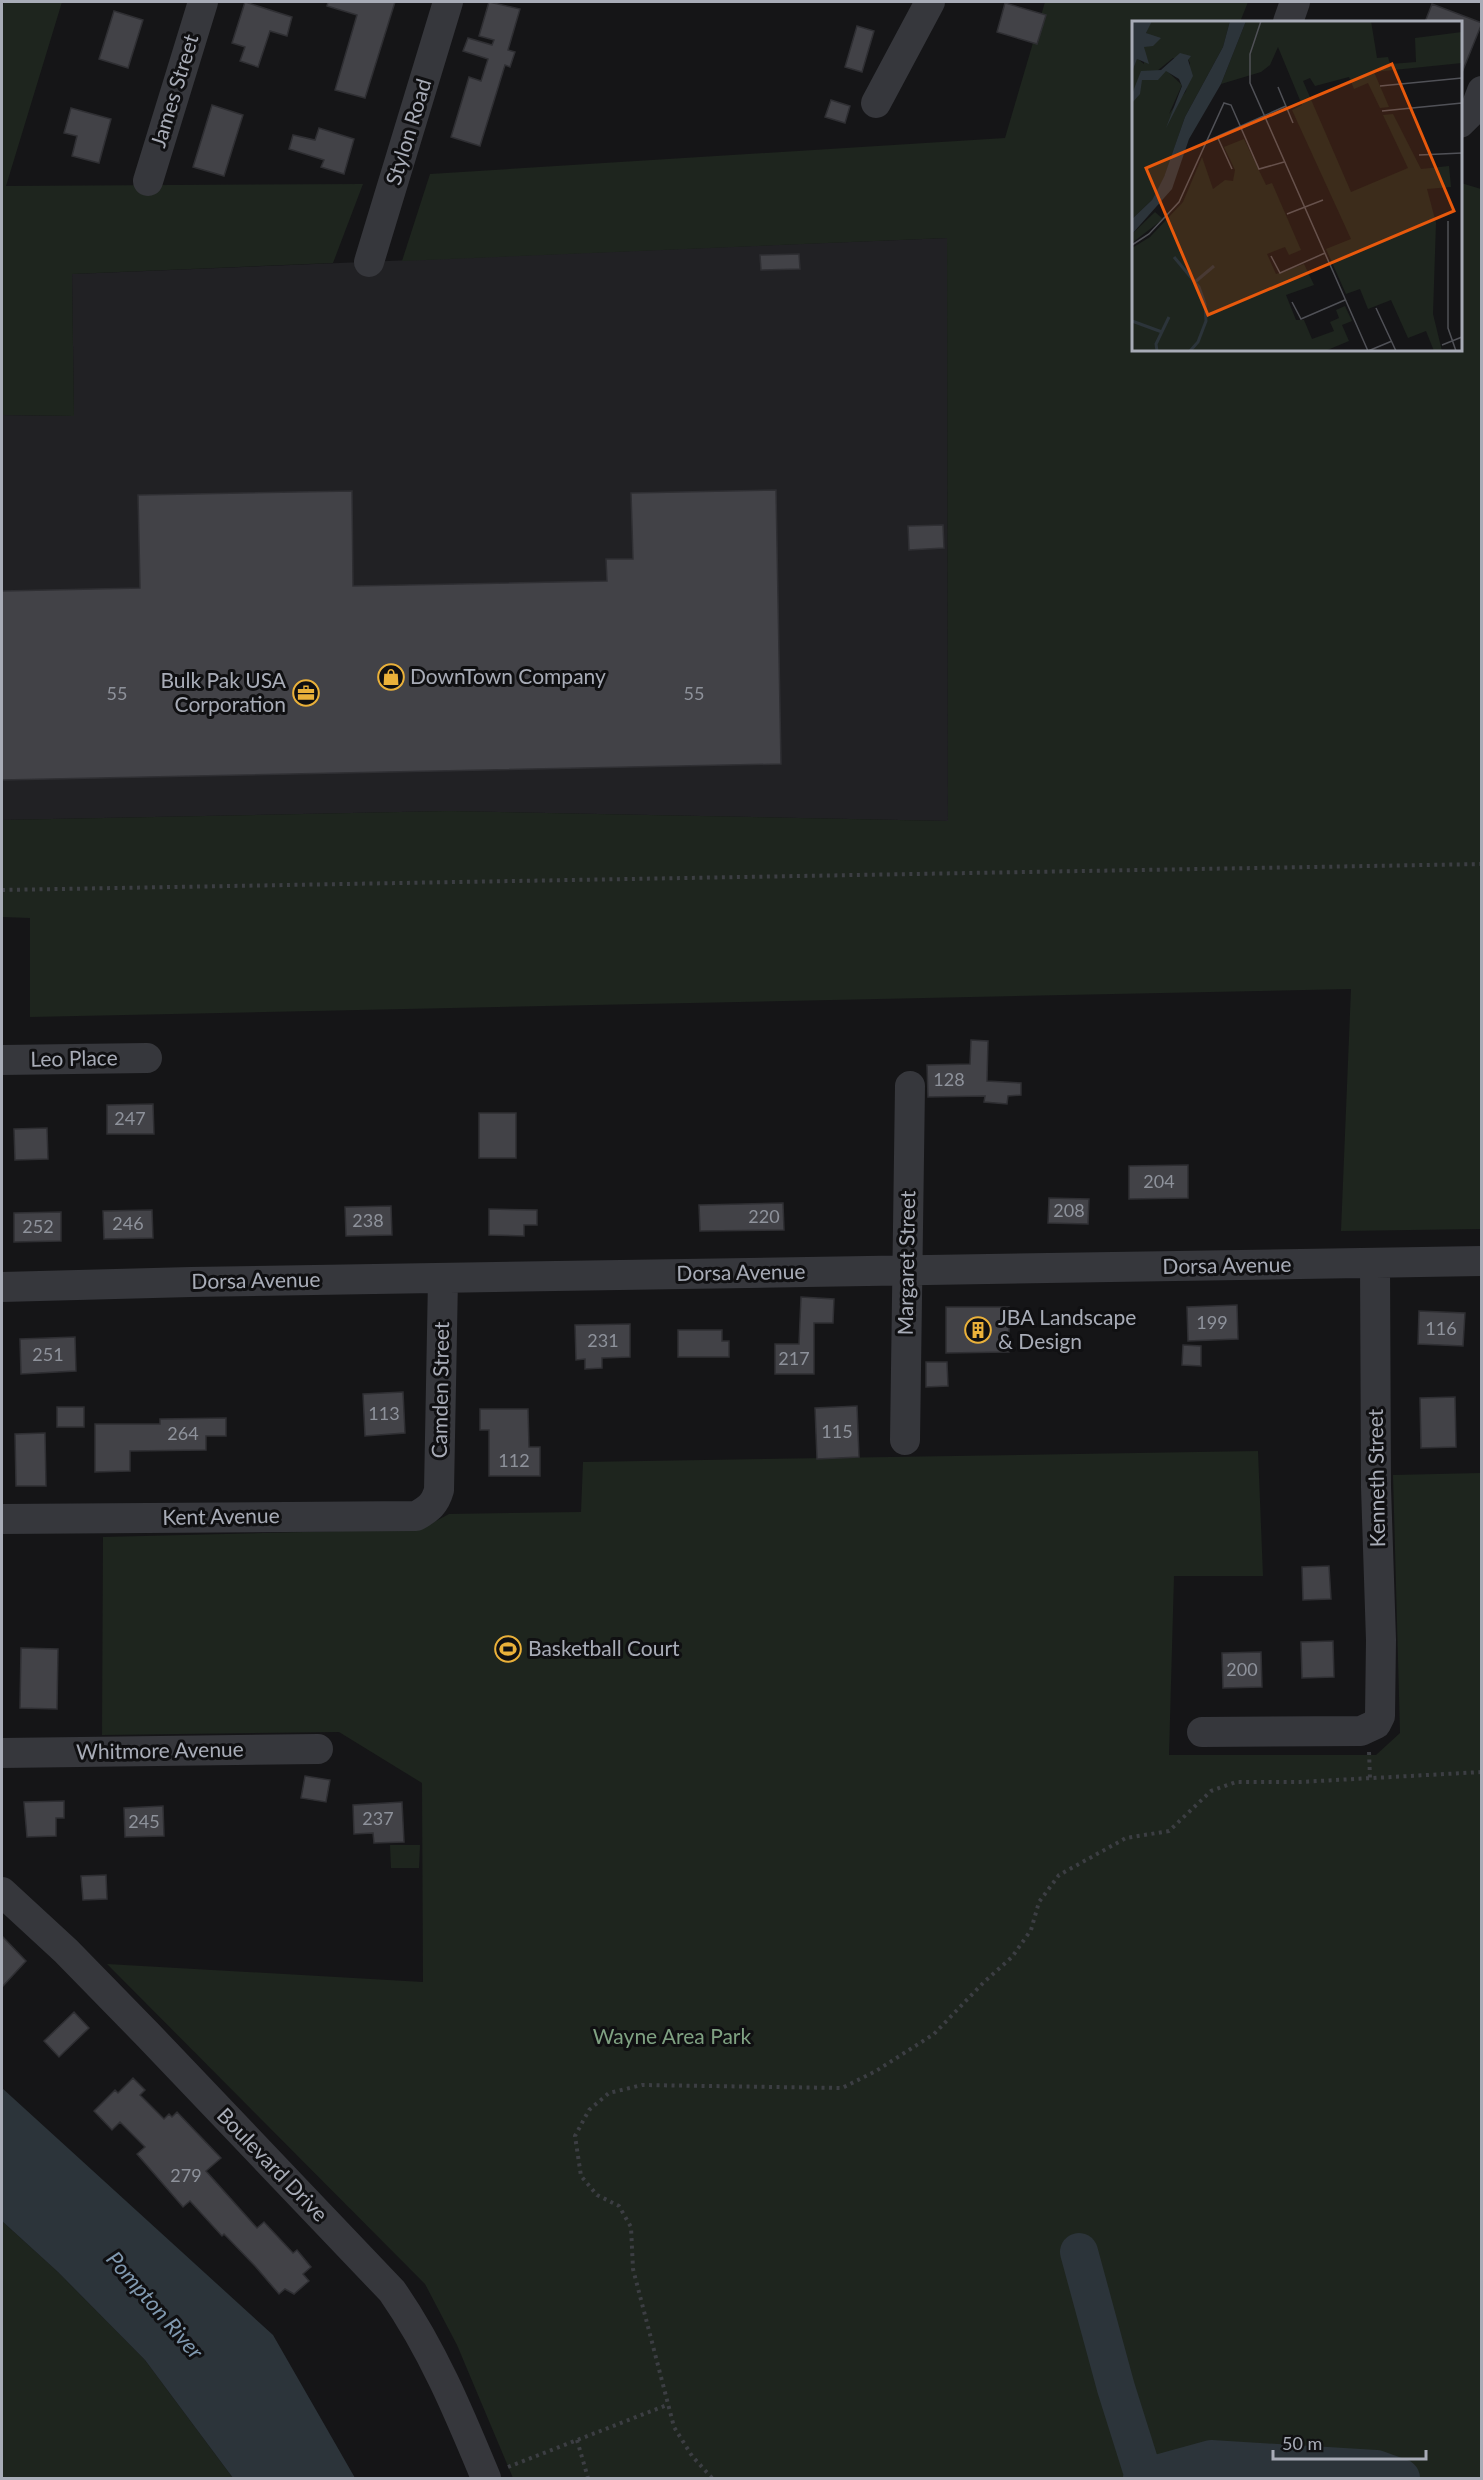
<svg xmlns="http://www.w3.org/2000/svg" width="1483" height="2480" viewBox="0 0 1483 2480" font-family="Lato,sans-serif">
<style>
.built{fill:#212124}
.green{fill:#1e251e}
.water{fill:#2c343a}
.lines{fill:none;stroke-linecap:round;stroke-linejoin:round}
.river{stroke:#2c343a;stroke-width:38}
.building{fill:#424247;stroke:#2f2f33;stroke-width:1.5}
.path{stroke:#3c3e43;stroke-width:4;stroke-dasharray:3 4.5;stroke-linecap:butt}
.minor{stroke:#36373c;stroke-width:30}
.labels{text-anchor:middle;stroke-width:6;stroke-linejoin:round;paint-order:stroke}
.number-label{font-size:18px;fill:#8e929b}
.street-label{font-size:21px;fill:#a8acb7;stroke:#101012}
.poi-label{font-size:21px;fill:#a8acb7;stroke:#101012;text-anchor:start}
.park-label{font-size:21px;fill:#7fa182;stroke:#101012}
.water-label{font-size:22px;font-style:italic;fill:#8099b0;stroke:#101012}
.inset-river{fill:none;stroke:#2c343a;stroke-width:3}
.inset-road{fill:none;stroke:#505157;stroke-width:1.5}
.view{fill:#e8590c;fill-opacity:0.15;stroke:#e8590c;stroke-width:3}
.inset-edge{fill:none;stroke:#a8acb7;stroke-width:3}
</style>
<rect width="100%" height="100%" fill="#151517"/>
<path class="built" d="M947 238 948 821 449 811 2 820V415L74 416 72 274Z"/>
<path class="green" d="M4 2H62L6 186 363 184 333 263 72 274 74 416 2 415V9Z
M1045 2H1248L1240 22H1134V350H1460L1461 183 1481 189V1229L1341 1231 1351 989 30 1017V918L2 917V820L449 811 948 821 947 238 402 261 430 174 1005 138Z
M1258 1451 1263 1576H1174L1169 1755H1376L1400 1733 1393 1475 1481 1473V2478H513L457 2345 425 2284 107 1964 423 1982 422 1783 339 1732 102 1735 103 1537 421 1529 449 1514 581 1512 583 1462Z
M390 1845H420L419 1868H391Z
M2 2221 58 2272 145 2360 233 2478H2Z"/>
<path class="water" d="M2 2088 273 2335 355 2478H233L145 2360 58 2272 2 2221Z"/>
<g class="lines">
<path class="river" d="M1079 2252 1116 2388 1144 2477
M1142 2478 1211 2459 1376 2469 1401 2478"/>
</g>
<path class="building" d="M245 2 292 17 287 36 270 31 258 67 240 61 245 47 232 43Z
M328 2H395L365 98 335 90 357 15 327 6Z
M489 2 520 9 508 50 515 52 510 67 505 65 480 146 451 137 469 77 481 81 488 59 463 51 468 38 492 45 494 40 479 36Z
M1005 3 1046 15 1037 44 997 32Z
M1432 4 1482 23 1461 75V22H1425Z
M114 11 143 20 128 68 99 59Z
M857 26 874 31 862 72 845 67Z
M831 100 850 106 845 123 825 117Z
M212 105 243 115 224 176 193 167Z
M71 108 111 119 99 163 72 156 77 136 64 133Z
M319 128 354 139 344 174 321 167 324 160 289 149 293 135 315 140Z
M799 254 800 269 761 270 760 255Z
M776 490 781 764 2 780V591L140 588 138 495 352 491 353 586 607 581 606 559H633L631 493Z
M943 525 944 548 909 550 908 526Z
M971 1040 988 1041 987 1081 1021 1083V1095L1008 1096 1007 1104 984 1102 985 1096 928 1097 927 1065 970 1064Z
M153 1104 154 1134H107V1105Z
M479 1113H516V1158H479Z
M47 1128 48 1159 15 1160 14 1129Z
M1188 1165V1198L1129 1199V1166Z
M1049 1198 1089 1199 1088 1224 1048 1223Z
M783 1203 784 1230 700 1231 699 1205Z
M391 1206 392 1235 346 1236 345 1207Z
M489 1209 537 1210V1225H524V1236L489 1235Z
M152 1210 153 1238 104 1239 103 1211Z
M61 1212V1241L14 1242V1213Z
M801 1297 834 1299 833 1323H814V1374H775V1344H799Z
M1237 1305 1238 1339 1188 1341 1187 1307Z
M946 1307H1009V1352L946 1353Z
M1419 1311 1465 1313 1463 1346 1418 1344Z
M630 1324V1357L602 1358V1368L585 1369V1359L576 1360 575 1325Z
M678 1330H722V1341H729V1357H678Z
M75 1337 76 1371 21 1374 20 1339Z
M1183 1345 1201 1346V1366L1182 1365Z
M926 1362H947L948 1386 926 1387Z
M403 1392 405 1433 365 1436 363 1394Z
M1455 1397 1456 1447 1421 1448 1420 1398Z
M857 1406 859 1457 817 1459 815 1408Z
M57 1407H84V1427H57Z
M480 1409H528L529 1447H540V1476H489V1430H480Z
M226 1418V1436H206V1450L130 1451V1471L95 1472V1424H160V1419Z
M45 1433 46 1486H16L15 1434Z
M1329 1566 1331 1599 1303 1600 1302 1567Z
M1333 1641 1334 1677 1302 1678 1301 1642Z
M21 1648 58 1649 57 1709 20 1708Z
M1261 1652 1262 1687 1223 1688 1222 1653Z
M305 1776 330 1780 326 1802 301 1798Z
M64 1801V1818H56V1836L27 1837 24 1802Z
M402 1802 404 1842 374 1843 373 1833 354 1834 353 1805Z
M163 1806 164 1836 125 1837 124 1808Z
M106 1875 107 1899 83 1900 81 1876Z
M2 1936 26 1961 2 1987Z
M74 2012 89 2028 59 2057 44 2041Z
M133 2078 145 2090 140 2095 164 2119 169 2114 172 2117 177 2112 221 2158 206 2171 257 2228 264 2222 293 2253 297 2250 311 2267 303 2274 309 2281 294 2294 285 2289 279 2294 255 2266 224 2234 222 2236 190 2201 183 2207 137 2154 145 2147 120 2122 112 2130 94 2111 115 2090 118 2093Z"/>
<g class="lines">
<path class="path" d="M2 890 1482 864
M1369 1752 1370 1778
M577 2440 588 2478
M508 2467 667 2405
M712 2478 692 2456 674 2427 633 2269 631 2227 619 2206 597 2195 581 2176 575 2136 589 2110 609 2093 642 2085 842 2088 876 2071 934 2034 984 1982 1012 1957 1031 1930 1039 1902 1059 1875 1126 1838 1169 1831 1211 1791 1236 1782H1300L1482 1772"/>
<path class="minor" d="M1288 22 1295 2
M876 103 930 2
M1460 123 1476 107 1482 91
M148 181 203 2
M369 262 448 2
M2 1060 147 1058
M2 1287 191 1282 1482 1261
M905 1440 910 1086
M2 1519 416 1516C429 1509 435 1504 439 1490L443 1279
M1202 1732 1361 1731 1376 1724 1380 1716 1381 1640 1376 1487 1375 1263
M2 1753 318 1749
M2 1892 66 1951 149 2036 392 2291C433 2350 459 2413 486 2478"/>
</g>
<defs>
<g id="shop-ring" transform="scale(1.35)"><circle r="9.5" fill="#101012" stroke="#eab13a" stroke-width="1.5"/><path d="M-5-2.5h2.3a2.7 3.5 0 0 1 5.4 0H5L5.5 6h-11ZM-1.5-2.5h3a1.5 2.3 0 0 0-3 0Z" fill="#eab13a"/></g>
<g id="office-ring" transform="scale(1.35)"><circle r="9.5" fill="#101012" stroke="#eab13a" stroke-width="1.5"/><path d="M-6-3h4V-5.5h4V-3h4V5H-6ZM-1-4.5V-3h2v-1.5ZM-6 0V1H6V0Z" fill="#eab13a"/></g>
<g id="building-ring" transform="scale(1.35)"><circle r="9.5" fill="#101012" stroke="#eab13a" stroke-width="1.5"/><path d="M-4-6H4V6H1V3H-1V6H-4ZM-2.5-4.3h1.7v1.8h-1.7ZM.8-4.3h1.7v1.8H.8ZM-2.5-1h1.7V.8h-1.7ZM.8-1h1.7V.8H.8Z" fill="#eab13a"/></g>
<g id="stadium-ring" transform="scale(1.35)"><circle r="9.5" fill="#101012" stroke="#eab13a" stroke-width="1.5"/><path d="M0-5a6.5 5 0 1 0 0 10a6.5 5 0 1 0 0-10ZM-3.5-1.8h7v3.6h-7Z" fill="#eab13a"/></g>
</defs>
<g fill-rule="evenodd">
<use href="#shop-ring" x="391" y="677"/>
<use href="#office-ring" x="306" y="693"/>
<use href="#building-ring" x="978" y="1330"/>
<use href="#stadium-ring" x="508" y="1649"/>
</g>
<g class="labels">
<g class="number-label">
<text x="117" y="700">55</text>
<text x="694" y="700">55</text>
<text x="949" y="1086">128</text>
<text x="130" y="1125">247</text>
<text x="1159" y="1188">204</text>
<text x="1069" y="1217">208</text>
<text x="764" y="1223">220</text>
<text x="368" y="1227">238</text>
<text x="128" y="1230">246</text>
<text x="38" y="1233">252</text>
<text x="1212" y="1329">199</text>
<text x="1441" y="1335">116</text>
<text x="603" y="1347">231</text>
<text x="48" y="1361">251</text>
<text x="794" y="1365">217</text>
<text x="384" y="1420">113</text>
<text x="837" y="1438">115</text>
<text x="183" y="1440">264</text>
<text x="514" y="1467">112</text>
<text x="1242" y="1676">200</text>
<text x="378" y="1825">237</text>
<text x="144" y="1828">245</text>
<text x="186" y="2182">279</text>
</g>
<g class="street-label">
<text transform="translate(175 91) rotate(-73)" y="7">James Street</text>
<text transform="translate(409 132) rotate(-73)" y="7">Stylon Road</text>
<text transform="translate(74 1059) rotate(-1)" y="7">Leo Place</text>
<text transform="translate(907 1263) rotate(-89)" y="7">Margaret Street</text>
<text transform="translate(1227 1266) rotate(-1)" y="7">Dorsa Avenue</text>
<text transform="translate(741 1273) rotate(-1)" y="7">Dorsa Avenue</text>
<text transform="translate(256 1281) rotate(-1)" y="7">Dorsa Avenue</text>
<text transform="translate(441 1390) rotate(-89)" y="7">Camden Street</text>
<text transform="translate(1377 1478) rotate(-91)" y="7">Kenneth Street</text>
<text transform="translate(221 1517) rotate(-1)" y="7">Kent Avenue</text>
<text transform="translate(160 1751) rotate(-1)" y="7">Whitmore Avenue</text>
<text transform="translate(272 2165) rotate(46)" y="7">Boulevard Drive</text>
</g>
<g class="poi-label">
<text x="410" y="684">DownTown Company</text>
<text x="286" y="688" text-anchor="end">Bulk Pak USA<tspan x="286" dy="24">Corporation</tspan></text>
<text x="998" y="1325">JBA Landscape<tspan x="998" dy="24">&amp; Design</tspan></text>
<text x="528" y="1656">Basketball Court</text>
</g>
<g class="park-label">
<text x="672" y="2044">Wayne Area Park</text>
</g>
<g class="water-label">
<text transform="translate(155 2305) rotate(49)" y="8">Pompton River</text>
</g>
</g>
<g transform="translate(1132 21)">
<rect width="330" height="330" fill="#151517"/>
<path d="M19 0H98L91 26 53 96 32 157 20 179 0 198V51L5 37 12 43V26L22 16 14 12ZM41 37 56 38 58 42 54 70 37 93 50 64 35 50H25ZM114 0H239L245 37 256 36 258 43 284 41 283 17 330 11V42L242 51 257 86 248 87 236 62 222 68 217 56 183 65 178 57 171 60 219 171 276 147 251 94 261 93 289 148 317 145 319 166 295 168 304 202 301 293 310 330H302L294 310 276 317 259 279 236 288 228 268 214 273 194 228 219 218 160 89 170 84 146 26 138 44 129 51 89 63ZM112 118 134 164 140 162 169 229 157 234 153 226 135 233 144 253 172 243 182 264 154 274 164 299H172L180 318 202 310 198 301 207 297 204 289 213 285 220 300 210 304 217 320 193 330H0V227L18 216 51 181 70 136 81 168 93 159 101 160 103 149 92 126ZM23 191 31 198 0 222V213Z" fill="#1e251e" fill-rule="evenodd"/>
<path d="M0 0H20L14 12 29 17 21 25 12 26 17 43 5 38 0 51ZM98 0H114L89 63 57 118 40 168 0 213V198L20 179 32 156 53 96 91 26ZM48 32 59 35 56 39 61 55 34 107 50 65 47 58 34 50 26 59H10L8 73 0 82V73L9 50 29 49Z" fill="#2c343a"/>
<path class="inset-river" d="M42 236 67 266 73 283 74 300 66 321 58 330M63 261 82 245M0 300 30 311M25 330 24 323 37 296"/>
<path class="inset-road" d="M129 0 118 33V62L236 330M248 65 330 57M146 66 161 102M250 90 330 82M85 115 100 148M73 121 154 85M287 134 330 132M155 193 191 179M316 200V307L324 330M0 224 17 213 47 181 92 82 99 84 127 148 152 141M139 235 148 252 193 232M160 281 169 298 213 279M244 287 264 330M310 324 330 316M236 330 260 320"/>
<path class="view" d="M260 43 322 190 76 294 14 147Z"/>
<rect width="330" height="330" class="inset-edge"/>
</g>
<rect width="1483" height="2480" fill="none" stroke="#a8acb7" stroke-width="6"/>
<path d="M1273 2450v9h153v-9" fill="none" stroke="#a8acb7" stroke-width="3"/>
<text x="1282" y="2450" font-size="18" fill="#a8acb7" stroke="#101012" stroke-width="4.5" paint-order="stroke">50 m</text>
</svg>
